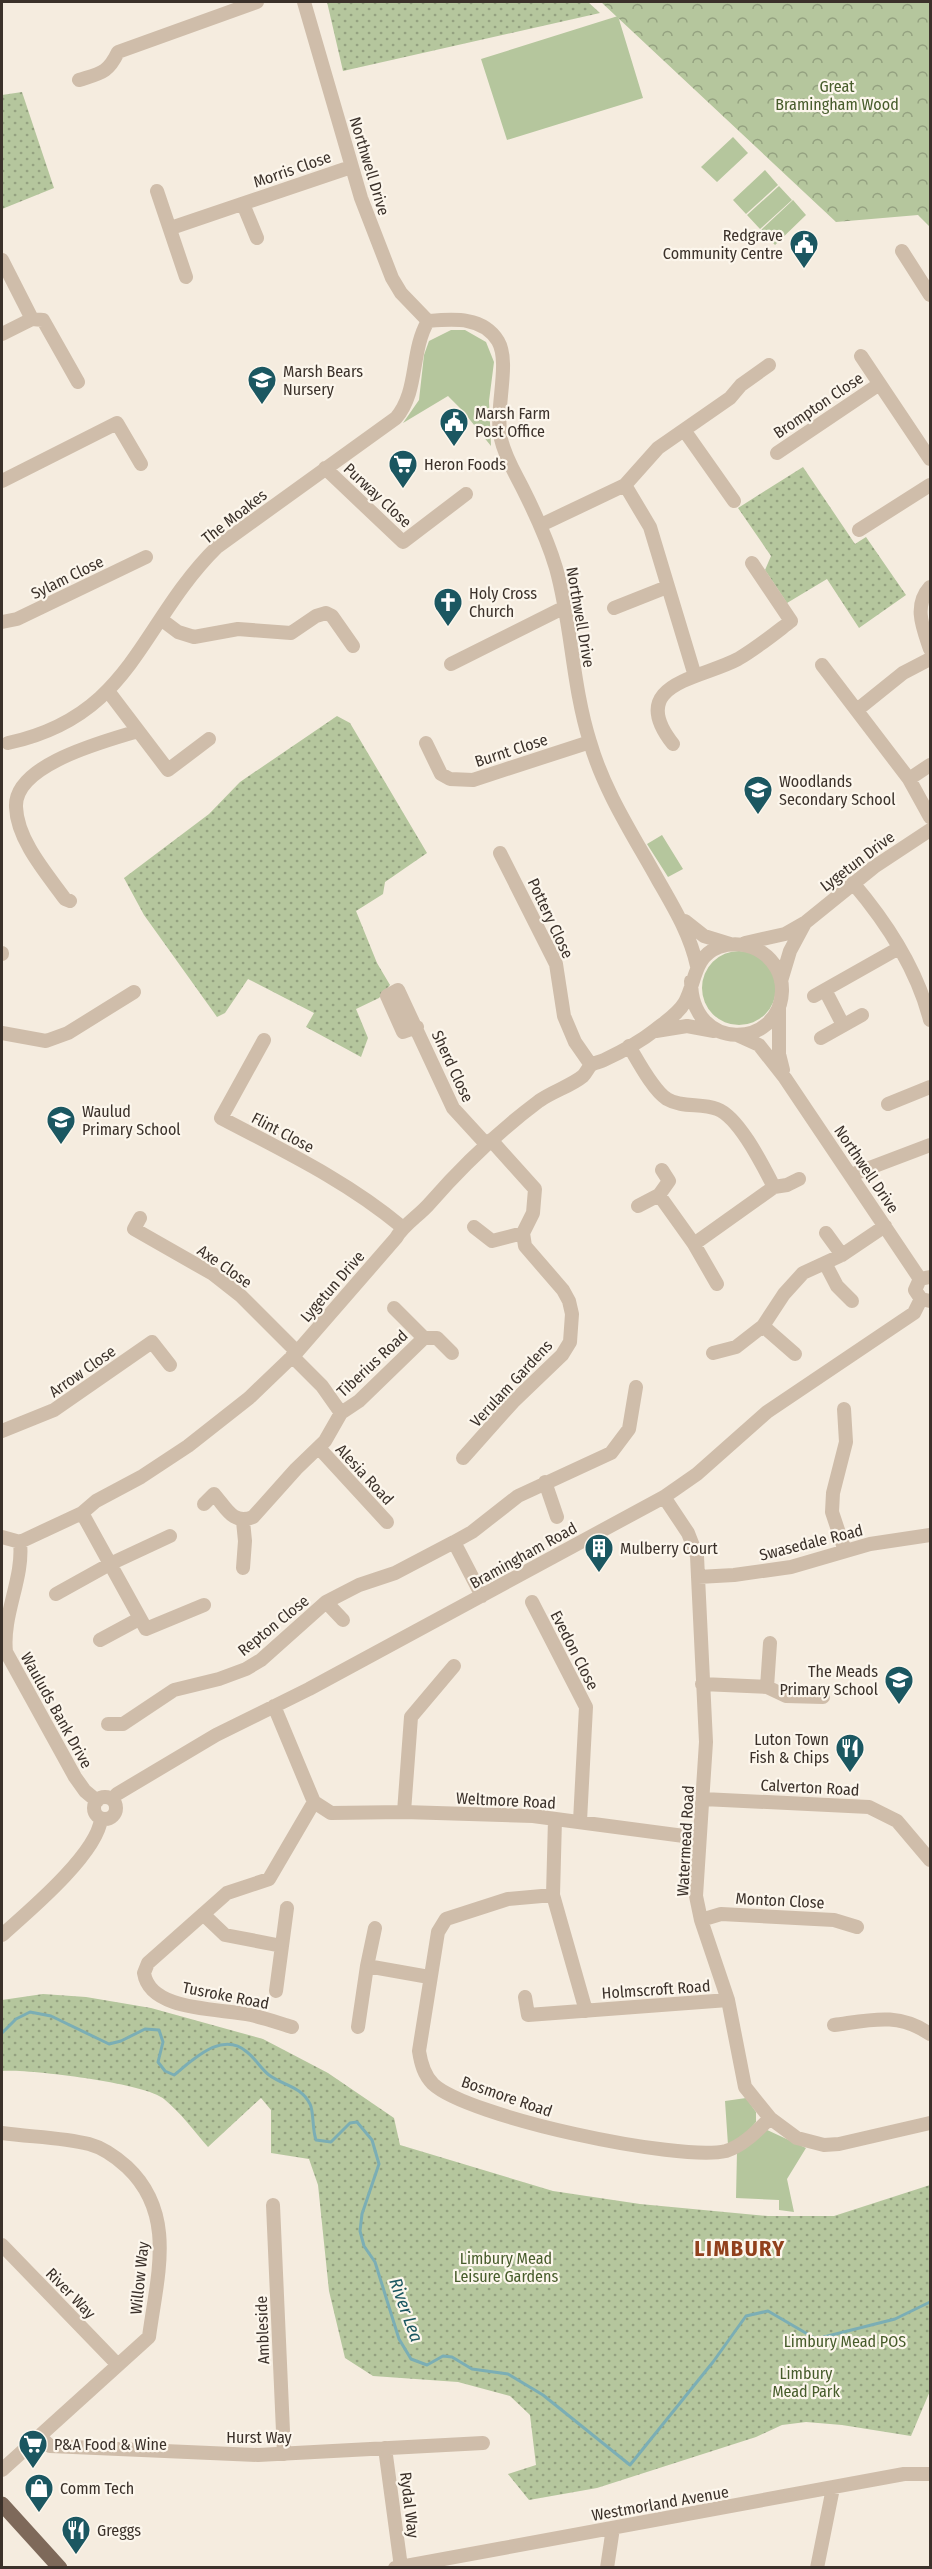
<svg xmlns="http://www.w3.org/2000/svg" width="932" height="2569" viewBox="0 0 932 2569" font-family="'Fira Sans Condensed',sans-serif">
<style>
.grass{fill:#b5c69d}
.forest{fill:url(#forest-crowns)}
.park{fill:url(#park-dots)}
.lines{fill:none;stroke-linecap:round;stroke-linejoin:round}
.stream{stroke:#7baeb5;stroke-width:3}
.minor{stroke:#cfbdaa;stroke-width:14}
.major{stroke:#7e695a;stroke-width:15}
.labels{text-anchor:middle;stroke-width:4.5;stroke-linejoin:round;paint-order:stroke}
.park-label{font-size:16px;fill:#475c2b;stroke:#fcf6ec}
.street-label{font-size:16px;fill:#3b312a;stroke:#fcf6ec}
.poi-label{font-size:16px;fill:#3b312a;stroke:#fcf6ec;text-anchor:start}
.water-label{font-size:18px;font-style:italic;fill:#1b5761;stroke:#fcf6ec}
.district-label{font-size:22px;font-weight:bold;letter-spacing:1.5px;fill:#91401c;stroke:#fcf6ec}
</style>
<defs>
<pattern id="forest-crowns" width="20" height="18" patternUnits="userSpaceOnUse" patternTransform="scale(1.5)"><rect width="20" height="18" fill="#b5c69d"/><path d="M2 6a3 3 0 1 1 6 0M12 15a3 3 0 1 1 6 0" fill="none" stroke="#94a180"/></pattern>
<pattern id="park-dots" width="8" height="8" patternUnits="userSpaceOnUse" patternTransform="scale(1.5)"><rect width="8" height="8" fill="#b5c69d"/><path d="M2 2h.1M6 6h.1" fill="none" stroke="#94a180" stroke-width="1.8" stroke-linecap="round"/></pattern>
</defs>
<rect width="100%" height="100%" fill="#f5ecdf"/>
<path class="grass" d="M618 16 643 98 507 140 481 59Z
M733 137 748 153 717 182 701 167Z
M765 170 778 185 746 214 733 200Z
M779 186 792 200 760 229 747 215Z
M793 200 806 215 775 245 761 230Z
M451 330H465L486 342 494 362 489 401 491 446 462 410 448 396 403 423 419 400 424 355 429 341Z
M662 835 683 869 668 877 647 844Z
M702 988a37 37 0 1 1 74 0a37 37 0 1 1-74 0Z
M746 2098 756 2112V2122L743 2137 728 2145 725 2101Z
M765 2129 806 2148 787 2179 794 2212 779 2210V2200L736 2198 737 2151Z"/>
<path class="forest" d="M601 2H930V227L918 215 836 222Z"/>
<path class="park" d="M327 2H588L600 13 343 71Z
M22 92 54 188 2 209V95Z
M803 467 855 544 866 537 906 595 859 628 827 579 787 603 765 570 771 556 738 508Z
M337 716 350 723 427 853 385 882 383 894 356 911 377 963 390 985 379 998 356 1009 368 1038 361 1057 306 1027 314 1013 248 979 225 1013 217 1017 144 915 124 878 209 814 240 782Z
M43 1994 86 1997 151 2008 263 2039 328 2073 394 2118 400 2145 553 2191 640 2204 768 2216H834L930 2185V2391L911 2436 842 2425 806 2422 782 2425 756 2437 597 2488 529 2500 508 2474 536 2465 530 2415 510 2396 458 2382 373 2376 345 2358 329 2291 318 2185 309 2159 271 2153V2110L261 2098 208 2147C194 2131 181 2113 164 2099 145 2083 29 2069 2 2071V2000Z"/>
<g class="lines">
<path class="stream" d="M2 2033 16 2019 30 2012 51 2016 109 2044 121 2041 145 2029 159 2030 163 2042 158 2062 165 2071 174 2075C193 2060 222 2030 247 2052 255 2058 261 2069 269 2075 284 2086 301 2086 310 2104 314 2112 312 2129 316 2140L331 2142 350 2123 357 2122 372 2140 379 2164 362 2214 360 2231 364 2246 375 2262 399 2339 411 2359 427 2365 443 2356 452 2357 472 2369 508 2374 543 2395 630 2465 713 2362 746 2316 768 2311 816 2339 895 2319 930 2302"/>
<path class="minor" d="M304 2 361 198 392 278 401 293 428 321C453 319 483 316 498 341 511 363 494 411 501 439 505 457 515 473 523 489 536 515 548 541 556 568 572 625 572 685 590 742 604 791 633 835 658 880 674 908 690 934 697 966
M79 80C101 73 108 73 118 52L257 2
M157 191 186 277
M243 204 257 238
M171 228 351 167
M902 251 930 295
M2 260 32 319
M2 334 32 319 43 320 78 382
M861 356 930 459
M684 430 734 501
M777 453 878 385
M325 468 403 542 466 494
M2 481 117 423 141 464
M625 485 650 527 695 676
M541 525 625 485 658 448 730 398 741 385 769 365
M859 530 930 485
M930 587C913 606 923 628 930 649
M614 608 667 587
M162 620 178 632 194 637 238 629 291 633 316 616 326 613 332 616 353 646
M2 622 17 619 146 557
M451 664 565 607
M822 665 909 779 930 817
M108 691 168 770 209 739
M857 710 903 673 930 659
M8 743C133 716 139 624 217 547L396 418C419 391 410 352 428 321
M426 743 441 774 450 779 473 780 590 742
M673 744C625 683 701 679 738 659 757 648 774 634 791 621L752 563
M909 779 930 765
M500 853 556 964 564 1016 575 1042 591 1065
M853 883C887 923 917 969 930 1020
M70 901 65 899C47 874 17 840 16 807 14 764 106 741 138 731
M685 921 704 936 730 944
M745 943 785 934 806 922 874 867 930 830
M2 954V953
M781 981 790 951 805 923
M825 990 843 1025
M814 996 899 948
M779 1007V1054L783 1070
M417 1027 403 1032 387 996 398 990 453 1108 486 1144
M656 1031 687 1026 714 1031
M2 1033 46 1041 68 1033 134 992
M737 1035 759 1045 785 1078 920 1279
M821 1038 862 1015
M264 1040 221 1118C284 1151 347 1181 402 1227
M629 1046C638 1061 653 1090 667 1099 682 1108 701 1103 717 1109 739 1117 763 1166 774 1187L694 1244 659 1195
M888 1104 930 1087
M851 1175 930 1145
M774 1187 787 1185 799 1179
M638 1206 659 1195 669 1181 662 1170
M140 1218 134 1229 213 1274 241 1296 297 1352
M474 1227 492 1241 523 1233
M826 1233 842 1255
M694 1244 717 1284
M825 1263 837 1286 852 1301
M930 1277 920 1279 915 1290 921 1299 930 1301
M763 1326 795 1354
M424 1338H437L452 1353
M713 1353 736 1347 763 1326 784 1294 803 1273 842 1255 885 1226
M844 1409 846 1442 833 1493 832 1512 845 1551
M341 1413 359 1401 424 1338 394 1308
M2 1431 54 1410 152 1342 170 1365
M319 1448 387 1522
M463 1458 513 1402 562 1355 570 1342 572 1314 569 1301 563 1290 525 1246 523 1233 533 1213 535 1189 491 1140
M545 1482 557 1517
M664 1497 688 1533 697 1556 706 1742 696 1896 701 1920 728 2000 745 2087 770 2118 797 2138 824 2145 839 2144 930 2123
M204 1504 214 1494C227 1509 233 1525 253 1517L296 1469 325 1441 341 1413 322 1386 292 1356
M82 1513 146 1629 204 1605
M2 1537 20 1542
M20 1542 82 1513 96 1501 141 1477 188 1446 249 1398 297 1352 396 1238C404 1224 419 1216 430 1203 463 1165 499 1131 539 1101 553 1091 571 1086 583 1076 586 1073 588 1068 591 1065 594 1063 600 1062 604 1060 621 1052 640 1042 655 1030 665 1022 678 1014 685 1002 696 982 693 957 719 947 749 936 783 958 782 991 780 1049 691 1053 691 981
M20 1542C24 1579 2 1614 6 1652L75 1777 85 1791 97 1801
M454 1542 472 1532 518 1496 611 1453 629 1429 636 1387
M243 1568 245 1541 243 1521
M698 1577 734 1575 791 1567 870 1544 930 1535
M56 1594 110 1564 170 1536
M326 1602 343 1620
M532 1602 586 1707 580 1821
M100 1640 139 1619
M702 1684 767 1687 786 1696 823 1697
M767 1687 770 1643
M274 1706 314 1802 331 1813 404 1812 533 1816 699 1838
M108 1724H123L174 1690 219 1679 246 1669 261 1660 326 1602 359 1585 395 1573 454 1542 482 1596
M94 1808a11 11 0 1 1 22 0a11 11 0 1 1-22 0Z
M703 1799 869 1807 897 1821 930 1860
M113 1800 117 1794 127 1788 216 1735 309 1689 664 1497 697 1474 767 1412 914 1313 921 1299
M404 1812 411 1717 454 1666
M555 1819 553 1895 586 2011
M553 1895 508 1899 446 1919 438 1932 419 2051C421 2064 424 2075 433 2084 468 2117 679 2162 726 2151 743 2146 758 2130 770 2118
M203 1914 225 1935 282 1946
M701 1920 721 1914 834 1920 857 1927
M375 1928 367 1966 429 1977
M2 1935C29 1911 97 1854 101 1819
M276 1991 287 1908
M525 1997 528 2015 728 2000
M834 2025C871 2020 898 2012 930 2034
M292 2027C279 2023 265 2018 251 2015 220 2008 150 2012 144 1973L148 1963 227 1893 269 1879 314 1802
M358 2027 367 1966
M2 2133C30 2137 61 2137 89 2144 104 2148 116 2157 127 2167 177 2214 157 2276 149 2337L2 2470
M273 2205 284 2454
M2 2245 117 2364
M39 2436 50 2446 258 2455 483 2443
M385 2448 401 2567
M395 2568 904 2474H930
M607 2568 613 2528
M817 2568 833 2488"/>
<path class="major" d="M2 2504 60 2568"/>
</g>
<defs>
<g id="civic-pin" transform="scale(1.5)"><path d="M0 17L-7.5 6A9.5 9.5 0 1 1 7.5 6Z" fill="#1b5761" stroke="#fcf6ec"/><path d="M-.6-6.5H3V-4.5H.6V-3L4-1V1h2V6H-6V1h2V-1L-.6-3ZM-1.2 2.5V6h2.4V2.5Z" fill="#fff"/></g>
<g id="school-pin" transform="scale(1.5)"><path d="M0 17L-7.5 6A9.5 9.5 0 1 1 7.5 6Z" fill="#1b5761" stroke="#fcf6ec"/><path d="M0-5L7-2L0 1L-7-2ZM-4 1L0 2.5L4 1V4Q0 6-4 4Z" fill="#fff"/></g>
<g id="supermarket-pin" transform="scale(1.5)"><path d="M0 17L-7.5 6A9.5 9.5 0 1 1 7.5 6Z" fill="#1b5761" stroke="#fcf6ec"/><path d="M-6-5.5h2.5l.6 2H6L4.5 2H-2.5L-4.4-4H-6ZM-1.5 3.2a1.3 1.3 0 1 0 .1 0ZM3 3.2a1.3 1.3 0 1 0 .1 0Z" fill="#fff"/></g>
<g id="church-pin" transform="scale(1.5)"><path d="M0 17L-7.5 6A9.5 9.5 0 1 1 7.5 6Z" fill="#1b5761" stroke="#fcf6ec"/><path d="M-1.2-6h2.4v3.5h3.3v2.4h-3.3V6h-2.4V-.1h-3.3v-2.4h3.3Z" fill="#fff"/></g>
<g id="building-pin" transform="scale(1.5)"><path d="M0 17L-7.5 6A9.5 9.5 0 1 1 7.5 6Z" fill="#1b5761" stroke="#fcf6ec"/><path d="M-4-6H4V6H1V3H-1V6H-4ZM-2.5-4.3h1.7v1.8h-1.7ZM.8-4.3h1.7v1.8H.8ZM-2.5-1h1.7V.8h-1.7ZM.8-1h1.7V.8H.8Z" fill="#fff"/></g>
<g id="restaurant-pin" transform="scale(1.5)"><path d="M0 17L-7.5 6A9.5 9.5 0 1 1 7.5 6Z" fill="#1b5761" stroke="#fcf6ec"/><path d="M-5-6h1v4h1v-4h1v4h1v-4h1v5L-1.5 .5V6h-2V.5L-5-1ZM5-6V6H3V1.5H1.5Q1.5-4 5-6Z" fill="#fff"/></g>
<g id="shop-pin" transform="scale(1.5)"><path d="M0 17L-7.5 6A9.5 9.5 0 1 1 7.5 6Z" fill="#1b5761" stroke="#fcf6ec"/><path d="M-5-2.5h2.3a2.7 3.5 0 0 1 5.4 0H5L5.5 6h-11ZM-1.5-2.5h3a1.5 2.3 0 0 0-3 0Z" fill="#fff"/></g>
</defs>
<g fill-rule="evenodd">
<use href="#civic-pin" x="804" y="244"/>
<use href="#school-pin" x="262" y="380"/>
<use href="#civic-pin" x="454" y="422"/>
<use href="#supermarket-pin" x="403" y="464"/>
<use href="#church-pin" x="448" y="602"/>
<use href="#school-pin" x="758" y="790"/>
<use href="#school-pin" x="61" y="1120"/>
<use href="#building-pin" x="599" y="1548"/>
<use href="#school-pin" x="899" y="1680"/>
<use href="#restaurant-pin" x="850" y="1748"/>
<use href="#supermarket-pin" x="33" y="2444"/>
<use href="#shop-pin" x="39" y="2488"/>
<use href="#restaurant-pin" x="76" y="2530"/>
</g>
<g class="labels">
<g class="park-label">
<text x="837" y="92">Great<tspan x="837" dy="18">Bramingham Wood</tspan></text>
<text x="506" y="2264">Limbury Mead<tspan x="506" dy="18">Leisure Gardens</tspan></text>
<text x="845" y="2347">Limbury Mead POS</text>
<text x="806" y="2379">Limbury<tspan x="806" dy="18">Mead Park</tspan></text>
</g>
<g class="street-label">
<text transform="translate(370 166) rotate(73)" y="6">Northwell Drive</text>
<text transform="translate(292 169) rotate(-19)" y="6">Morris Close</text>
<text transform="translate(818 405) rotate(-34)" y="6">Brompton Close</text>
<text transform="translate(378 495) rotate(43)" y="6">Purway Close</text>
<text transform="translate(234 516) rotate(-38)" y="6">The Moakes</text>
<text transform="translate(67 577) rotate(-26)" y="6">Sylam Close</text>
<text transform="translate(581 617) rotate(80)" y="6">Northwell Drive</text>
<text transform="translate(511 750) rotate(-18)" y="6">Burnt Close</text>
<text transform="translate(857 861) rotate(-37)" y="6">Lygetun Drive</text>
<text transform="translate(551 918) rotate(65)" y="6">Pottery Close</text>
<text transform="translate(453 1066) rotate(65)" y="6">Sherd Close</text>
<text transform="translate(283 1132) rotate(28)" y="6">Flint Close</text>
<text transform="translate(867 1169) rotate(56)" y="6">Northwell Drive</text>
<text transform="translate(225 1266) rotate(35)" y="6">Axe Close</text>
<text transform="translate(332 1286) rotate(-49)" y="6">Lygetun Drive</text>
<text transform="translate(372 1363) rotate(-43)" y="6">Tiberius Road</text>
<text transform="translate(82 1371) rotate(-35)" y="6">Arrow Close</text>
<text transform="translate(511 1383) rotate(-47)" y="6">Verulam Gardens</text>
<text transform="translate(365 1474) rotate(47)" y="6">Alesia Road</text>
<text transform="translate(811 1542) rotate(-14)" y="6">Swasedale Road</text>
<text transform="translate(523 1555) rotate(-29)" y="6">Bramingham Road</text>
<text transform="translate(273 1625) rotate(-39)" y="6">Repton Close</text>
<text transform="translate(575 1650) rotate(63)" y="6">Evedon Close</text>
<text transform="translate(57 1710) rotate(61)" y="6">Wauluds Bank Drive</text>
<text transform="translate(810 1787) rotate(3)" y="6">Calverton Road</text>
<text transform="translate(506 1800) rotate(3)" y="6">Weltmore Road</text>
<text transform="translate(685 1841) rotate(-87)" y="6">Watermead Road</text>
<text transform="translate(780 1900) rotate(3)" y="6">Monton Close</text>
<text transform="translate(656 1989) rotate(-4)" y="6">Holmscroft Road</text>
<text transform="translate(226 1995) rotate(11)" y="6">Tusroke Road</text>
<text transform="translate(507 2096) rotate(19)" y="6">Bosmore Road</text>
<text transform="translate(139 2278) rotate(-84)" y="6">Willow Way</text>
<text transform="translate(71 2293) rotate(46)" y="6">River Way</text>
<text transform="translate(262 2330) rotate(-92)" y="6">Ambleside</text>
<text x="259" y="2443">Hurst Way</text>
<text transform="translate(660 2503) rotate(-10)" y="6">Westmorland Avenue</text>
<text transform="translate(410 2505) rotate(83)" y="6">Rydal Way</text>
</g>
<g class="poi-label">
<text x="783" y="241" text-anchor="end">Redgrave<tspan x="783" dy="18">Community Centre</tspan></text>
<text x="283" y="377">Marsh Bears<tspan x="283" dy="18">Nursery</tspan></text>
<text x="475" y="419">Marsh Farm<tspan x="475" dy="18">Post Office</tspan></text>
<text x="424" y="470">Heron Foods</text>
<text x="469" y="599">Holy Cross<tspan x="469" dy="18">Church</tspan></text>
<text x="779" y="787">Woodlands<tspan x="779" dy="18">Secondary School</tspan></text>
<text x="82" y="1117">Waulud<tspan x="82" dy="18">Primary School</tspan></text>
<text x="620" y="1554">Mulberry Court</text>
<text x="878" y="1677" text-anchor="end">The Meads<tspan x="878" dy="18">Primary School</tspan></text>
<text x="829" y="1745" text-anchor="end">Luton Town<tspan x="829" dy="18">Fish &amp; Chips</tspan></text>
<text x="54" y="2450">P&amp;A Food &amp; Wine</text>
<text x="60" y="2494">Comm Tech</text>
<text x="97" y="2536">Greggs</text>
</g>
<g class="water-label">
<text transform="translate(406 2310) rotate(70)" y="6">River Lea</text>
</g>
<g class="district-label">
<text x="740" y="2256">LIMBURY</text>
</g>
</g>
<rect width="932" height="2569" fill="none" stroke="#3b312a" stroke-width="6"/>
</svg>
